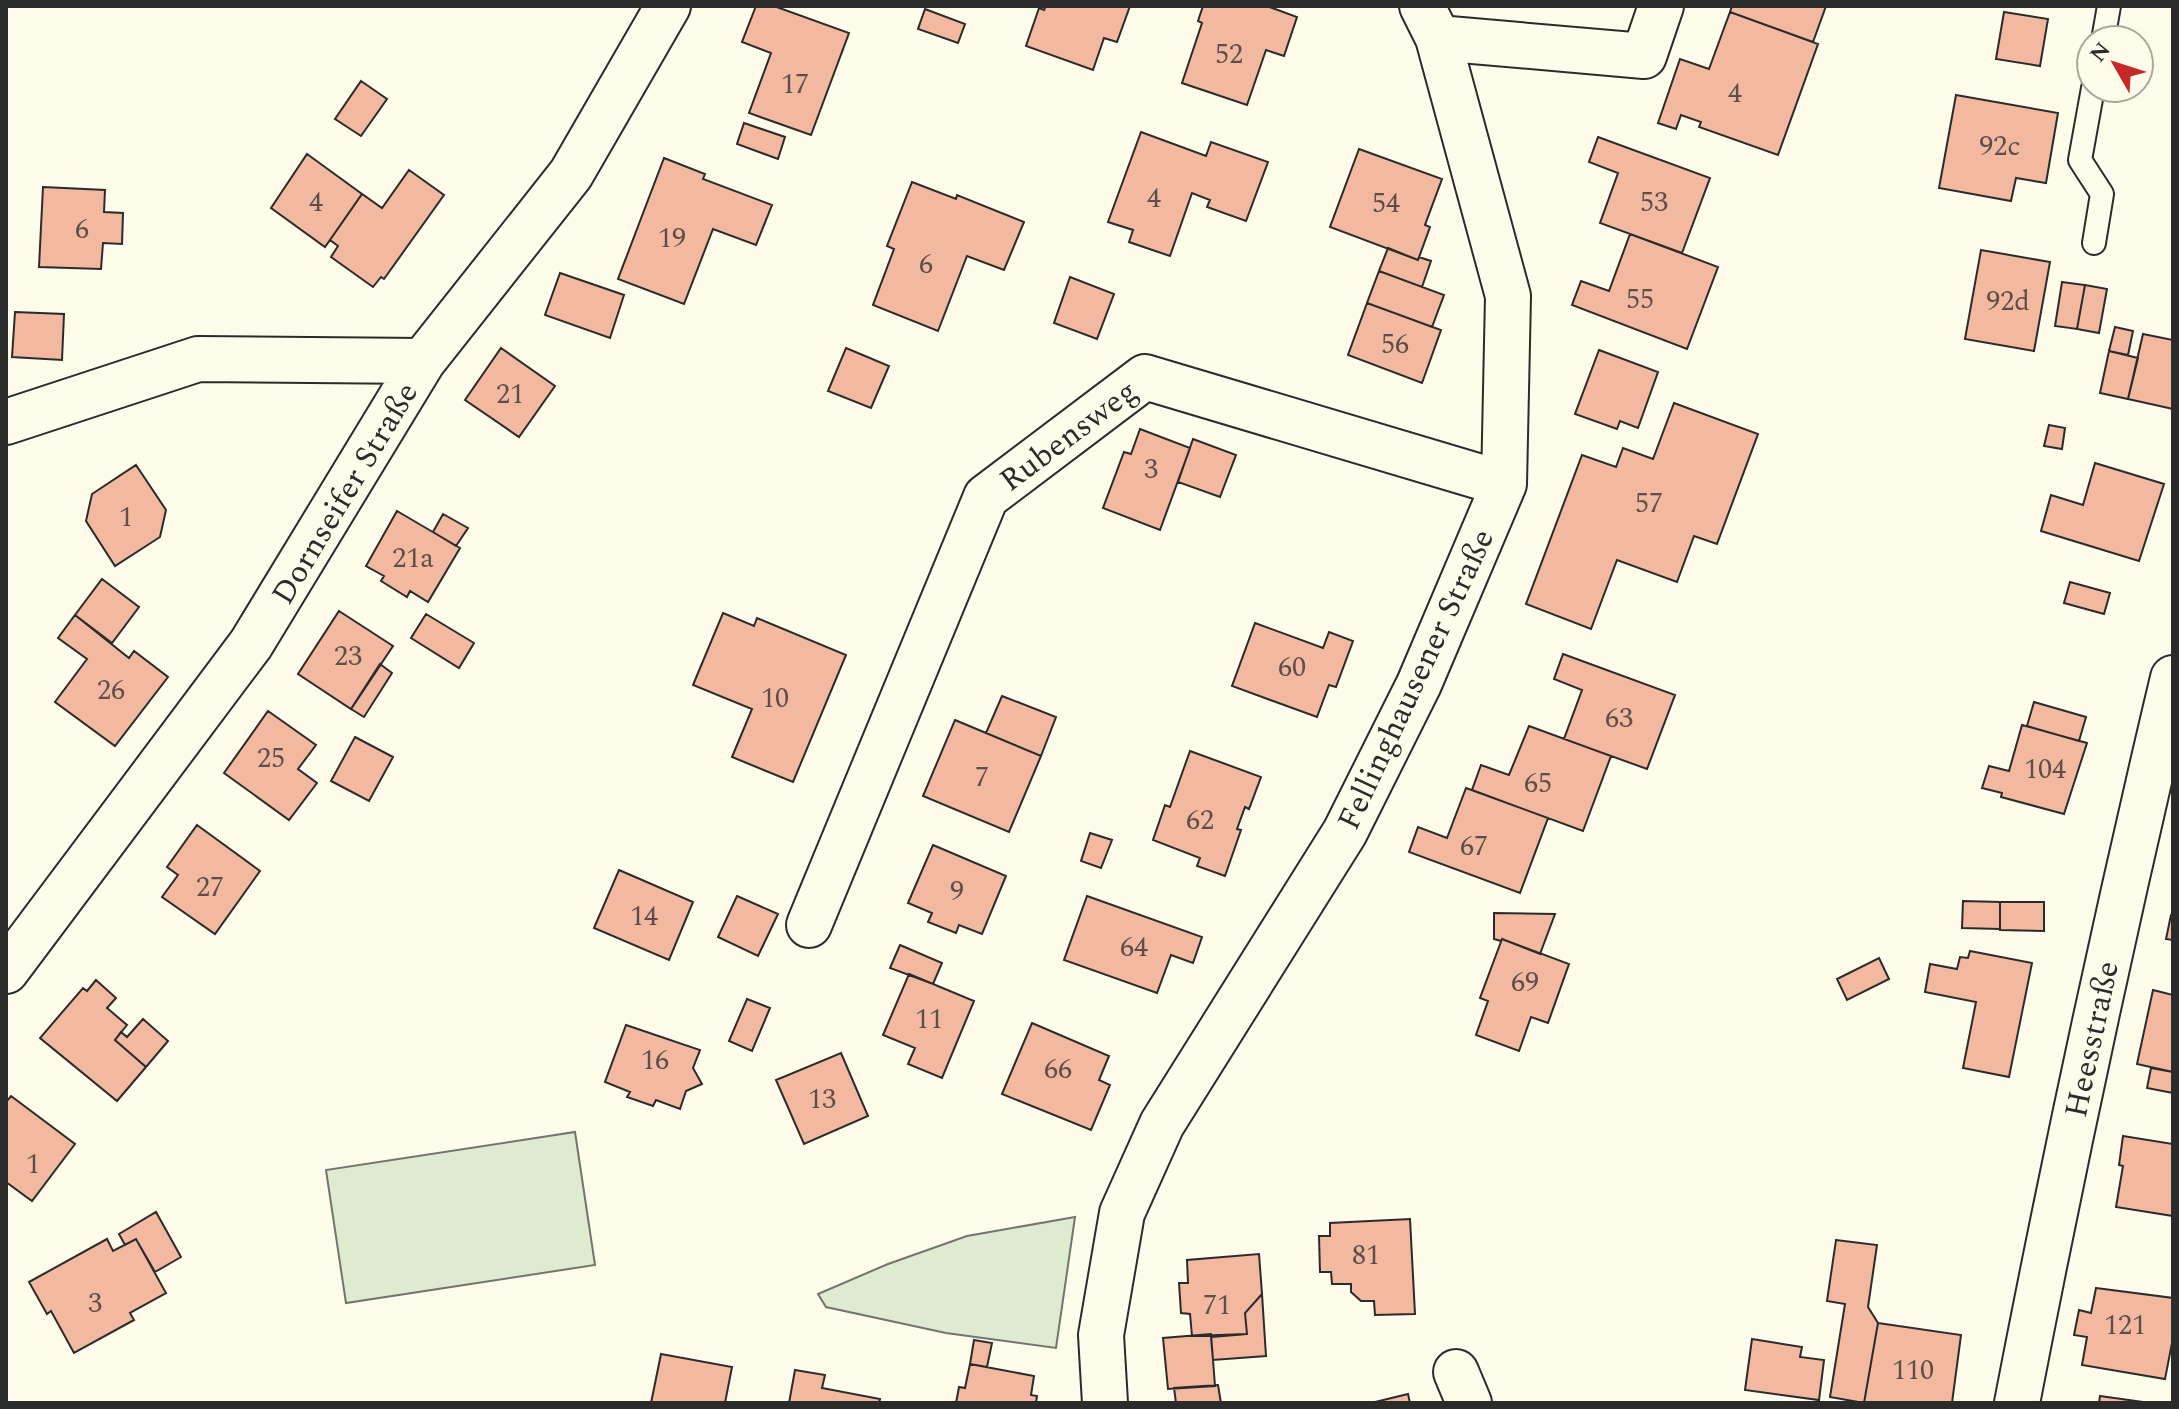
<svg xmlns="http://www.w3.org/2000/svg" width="2179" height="1409" viewBox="0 0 2179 1409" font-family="Spectral,serif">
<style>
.green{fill:#deebd1;stroke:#74746e;stroke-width:2}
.building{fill:#f2b8a0;stroke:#2b2b2b;stroke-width:2}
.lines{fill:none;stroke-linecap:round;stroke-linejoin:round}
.lane-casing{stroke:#2b2b2b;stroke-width:26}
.street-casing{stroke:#2b2b2b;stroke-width:48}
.secondary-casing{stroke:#2b2b2b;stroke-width:48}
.lane{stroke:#fdfbea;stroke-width:22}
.street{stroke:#fdfbea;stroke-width:44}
.secondary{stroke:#fdfbea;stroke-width:44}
.labels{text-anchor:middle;stroke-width:6;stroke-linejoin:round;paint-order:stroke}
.number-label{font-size:28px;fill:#5d4e48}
.street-label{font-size:32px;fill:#2b2b2b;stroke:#fdfbea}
</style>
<rect width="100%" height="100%" fill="#fdfbea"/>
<path class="green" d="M575 1132 595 1265 346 1303 326 1170Z
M1075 1217 1056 1348 946 1333 826 1307 818 1294 888 1264 967 1236Z"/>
<path class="building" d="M756 6H774L849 33 811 135 749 113 771 53 742 42Z
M1046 6H1130L1117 42 1104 38 1093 70 1026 46 1039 8 1044 10Z
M1203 6H1267L1297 17 1284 56 1266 50 1247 105 1182 83 1202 23 1198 21Z
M1732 6H1826L1813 42 1730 12Z
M925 9 965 24 958 43 918 29Z
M1730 12 1818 44 1778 155 1699 127 1701 122 1681 115 1676 129 1658 123 1680 59 1709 69Z
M2004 12 2048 19 2040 66 1996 59Z
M361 81 387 99 361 136 335 119Z
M1956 95 2058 113 2046 183 2016 178 2011 201 1939 188Z
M744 123 785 137 778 159 737 144Z
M1141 132 1206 156 1211 142 1268 162 1246 221 1207 207 1210 200 1192 193 1170 256 1129 242 1133 230 1108 222Z
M1598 137 1710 178 1682 253 1600 223 1618 173 1589 162Z
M1359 149 1442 179 1425 225 1430 227 1418 260 1330 227Z
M307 154 362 194 325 247 271 208Z
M664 158 705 174 703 179 772 205 756 245 713 229 684 304 618 279Z
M409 170 444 195 384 279 381 277 373 287 331 257 338 246 330 240 362 194 382 208Z
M912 182 956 199 957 195 1024 222 1004 270 967 256 938 331 873 305 894 249 887 246Z
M43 187 105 190 104 212 123 213 122 244 103 243 101 269 39 267Z
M1630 234 1718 267 1687 349 1572 305 1581 281 1609 291Z
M1388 248 1418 260 1419 257 1431 261 1422 287 1379 271Z
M1981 250 2050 262 2034 351 1965 339Z
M1379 271 1444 295 1432 327 1367 303Z
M560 273 624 295 610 338 545 315Z
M1070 277 1114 294 1097 339 1054 323Z
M2062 282 2085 285 2077 329 2055 326Z
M2085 285 2107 289 2099 333 2077 329Z
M1367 303 1441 330 1422 383 1348 355Z
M15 312 64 314 62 360 12 357Z
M2115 327 2133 331 2128 355 2109 351Z
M2143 334 2173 340V409L2128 399Z
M501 348 555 386 519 437 465 400Z
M846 348 889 366 871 408 828 391Z
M1599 350 1658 372 1638 428 1620 421 1617 429 1575 414Z
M2109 351 2138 358 2128 399 2100 393Z
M1674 403 1758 434 1717 544 1694 536 1677 582 1617 560 1591 629 1526 604 1582 455 1616 467 1623 448 1653 459Z
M2049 425 2065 428 2062 449 2044 446Z
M1140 429 1190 448 1160 530 1103 508 1124 452 1131 454Z
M1193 439 1236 455 1220 497 1178 482Z
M2095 463 2164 484 2139 561 2041 531 2051 495 2083 505Z
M136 465 166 510 160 537 115 566 86 521 92 494Z
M397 511 460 548 428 602 410 591 407 597 381 581 384 576 366 566Z
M443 514 468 528 456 546 433 532Z
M102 579 139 607 112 643 75 615Z
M2070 582 2110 593 2104 614 2064 603Z
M339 611 393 646 351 709 298 674Z
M723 613 754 626 757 618 846 655 793 782 732 757 752 709 693 685Z
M426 614 474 643 459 668 411 638Z
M75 615 129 658 134 651 168 677 115 746 55 702 87 659 58 638Z
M1255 623 1323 648 1329 632 1353 641 1336 687 1329 685 1317 717 1232 686Z
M1563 654 1675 695 1647 769 1564 739 1582 690 1554 679Z
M380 664 392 673 364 717 351 709Z
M1002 696 1056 717 1041 756 986 733Z
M2034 702 2086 717 2079 741 2027 726Z
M268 711 316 745 298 769 317 783 289 820 224 773Z
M955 720 1041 756 1009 832 923 796Z
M2022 725 2087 743 2064 814 2001 797 2002 793 1982 788 1989 766 2009 771Z
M1529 726 1611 756 1583 831 1472 790 1481 765 1509 775Z
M355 737 393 757 369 801 331 781Z
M1190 751 1261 777 1249 809 1245 807 1237 829 1241 830 1225 876 1197 866 1200 858 1153 840 1165 805 1170 807Z
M1466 788 1548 818 1520 893 1409 852 1418 827 1447 838Z
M197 825 260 871 215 934 162 897 178 875 167 867Z
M1090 833 1112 840 1101 868 1081 861Z
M933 845 1006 876 982 934 959 925 956 933 928 922 932 913 908 903Z
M619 870 693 902 669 960 594 928Z
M737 896 778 914 758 956 718 937Z
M1087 896 1202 937 1193 963 1171 955 1157 993 1064 960Z
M1963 901 2000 902V929L1962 928Z
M2000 902H2044V931L2000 930Z
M1494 913 1555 914 1540 954 1502 939 1501 941 1494 939Z
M2171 915H2173V940L2166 939Z
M1502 939 1569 964 1548 1023 1531 1017 1519 1051 1476 1035 1488 1001 1480 998Z
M900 945 942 963 933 984 890 968Z
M1970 951 2032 963 2009 1077 1963 1068 1976 1002 1925 992 1930 964 1957 969 1960 957 1968 958Z
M1879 958 1889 979 1847 1000 1837 979Z
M909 974 974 1001 942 1078 908 1064 915 1048 883 1035Z
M96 980 116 998 107 1008 127 1025 115 1040 146 1067 117 1101 40 1038 83 988 87 991Z
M2153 990 2173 995V1072L2137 1064Z
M747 999 770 1008 752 1051 729 1041Z
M143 1019 168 1041 146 1067 115 1040 121 1032 127 1037Z
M1032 1023 1109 1056 1099 1080 1110 1085 1091 1130 1002 1094Z
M626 1025 700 1050 693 1068 702 1084 686 1091 680 1109 656 1100 653 1106 627 1097 630 1092 605 1082Z
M841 1053 868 1116 804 1144 776 1080Z
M2151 1068 2173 1072V1093L2147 1088Z
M11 1096 75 1144 32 1201 6 1182V1102Z
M2123 1136 2173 1144V1216L2116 1207 2123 1166 2119 1165Z
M156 1212 181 1257 155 1272 136 1239 125 1245 119 1234Z
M1410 1219 1415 1314 1375 1315 1374 1301H1361L1351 1292V1284H1332L1331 1272H1320L1319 1236H1330V1223Z
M107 1239 113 1251 136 1239 166 1293 130 1313 134 1320 74 1353 51 1311 47 1314 29 1282Z
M1836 1240 1877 1245 1868 1307 1878 1323 1864 1403 1830 1397 1845 1304 1827 1301Z
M1259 1254 1262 1294 1245 1313 1247 1334 1192 1336 1190 1314 1181 1313 1179 1283H1188L1187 1260Z
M2096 1288 2173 1298V1338L2165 1379 2082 1365 2087 1337 2074 1335 2079 1310 2091 1313Z
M1262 1294 1266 1356 1213 1360 1211 1337 1247 1334 1245 1313Z
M1878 1323 1961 1335 1952 1403H1864Z
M1211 1334 1215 1386 1168 1389 1163 1338Z
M1752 1339 1802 1347 1800 1357 1824 1360 1819 1400 1745 1390Z
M974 1340 992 1343 987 1367 970 1364Z
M661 1354 732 1367 725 1403H651Z
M970 1364 1034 1376 1031 1395 1037 1396 1036 1403H956L959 1387 965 1388Z
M795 1370 825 1375 822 1388 880 1399 879 1403H789Z
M1218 1385 1221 1403H1176L1174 1388Z
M1408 1394 1410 1403H1371Z
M2100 1396 2143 1402 2099 1403Z"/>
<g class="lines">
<g class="lane-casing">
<path id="lane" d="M2103 40 2109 6
M2093 88 2080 160 2102 194 2094 243"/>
</g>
<g class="street-casing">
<path id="street" d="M1438 38 1644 56 1661 6
M6 422 198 359 423 361
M809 925 986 497 1145 377 1504 484
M6 971 251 644 423 361 571 174 668 6
M1456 1372 1469 1403
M1105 1403 1101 1335 1122 1213 1162 1124 1345 832 1419 684 1504 484 1508 296 1438 38 1422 6"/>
</g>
<g class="secondary-casing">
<path id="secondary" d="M2017 1403C2064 1160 2116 918 2173 678"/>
</g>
<use href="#lane" class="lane"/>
<use href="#street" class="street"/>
<use href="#secondary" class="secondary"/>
</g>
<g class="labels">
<g class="number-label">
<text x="1229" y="63">52</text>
<text x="795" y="93">17</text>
<text x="1735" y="102">4</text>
<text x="2000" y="155">92c</text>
<text x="1154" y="207">4</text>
<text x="316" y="211">4</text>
<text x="1654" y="211">53</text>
<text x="1386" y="212">54</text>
<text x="82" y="238">6</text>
<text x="672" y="247">19</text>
<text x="926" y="273">6</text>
<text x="1640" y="308">55</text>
<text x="2008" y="310">92d</text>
<text x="1395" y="353">56</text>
<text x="510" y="403">21</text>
<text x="1151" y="478">3</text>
<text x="1649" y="512">57</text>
<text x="126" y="526">1</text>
<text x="413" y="567">21a</text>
<text x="348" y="665">23</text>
<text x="1292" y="676">60</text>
<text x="111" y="699">26</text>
<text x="775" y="707">10</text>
<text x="1619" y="727">63</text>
<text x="271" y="767">25</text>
<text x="2045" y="778">104</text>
<text x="982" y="786">7</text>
<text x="1538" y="792">65</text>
<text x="1200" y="829">62</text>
<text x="1474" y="855">67</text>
<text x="210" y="896">27</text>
<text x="957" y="900">9</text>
<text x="644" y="925">14</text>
<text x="1134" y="956">64</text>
<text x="1525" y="991">69</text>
<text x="929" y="1028">11</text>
<text x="655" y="1069">16</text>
<text x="1058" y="1078">66</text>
<text x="822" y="1108">13</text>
<text x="33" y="1173">1</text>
<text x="1366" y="1264">81</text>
<text x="95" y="1312">3</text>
<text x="1217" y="1314">71</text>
<text x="2125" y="1334">121</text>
<text x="1913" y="1379">110</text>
</g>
<g class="street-label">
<text transform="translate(1068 435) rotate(-37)" y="11">Rubensweg</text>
<text transform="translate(344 493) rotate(-59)" y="11">Dornseifer Straße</text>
<text transform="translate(1415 679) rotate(-65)" y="11">Fellinghausener Straße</text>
<text transform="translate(2091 1039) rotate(-78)" y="11">Heesstraße</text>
</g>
</g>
<rect width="2179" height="1409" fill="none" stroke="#2b2b2b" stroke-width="16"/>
<g transform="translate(2115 64) rotate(309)"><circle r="38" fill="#fdfbea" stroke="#a9a89e" stroke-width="2"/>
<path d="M0-6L14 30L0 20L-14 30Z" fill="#c62828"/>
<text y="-12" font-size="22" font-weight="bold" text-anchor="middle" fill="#2b2b2b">N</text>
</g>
</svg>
